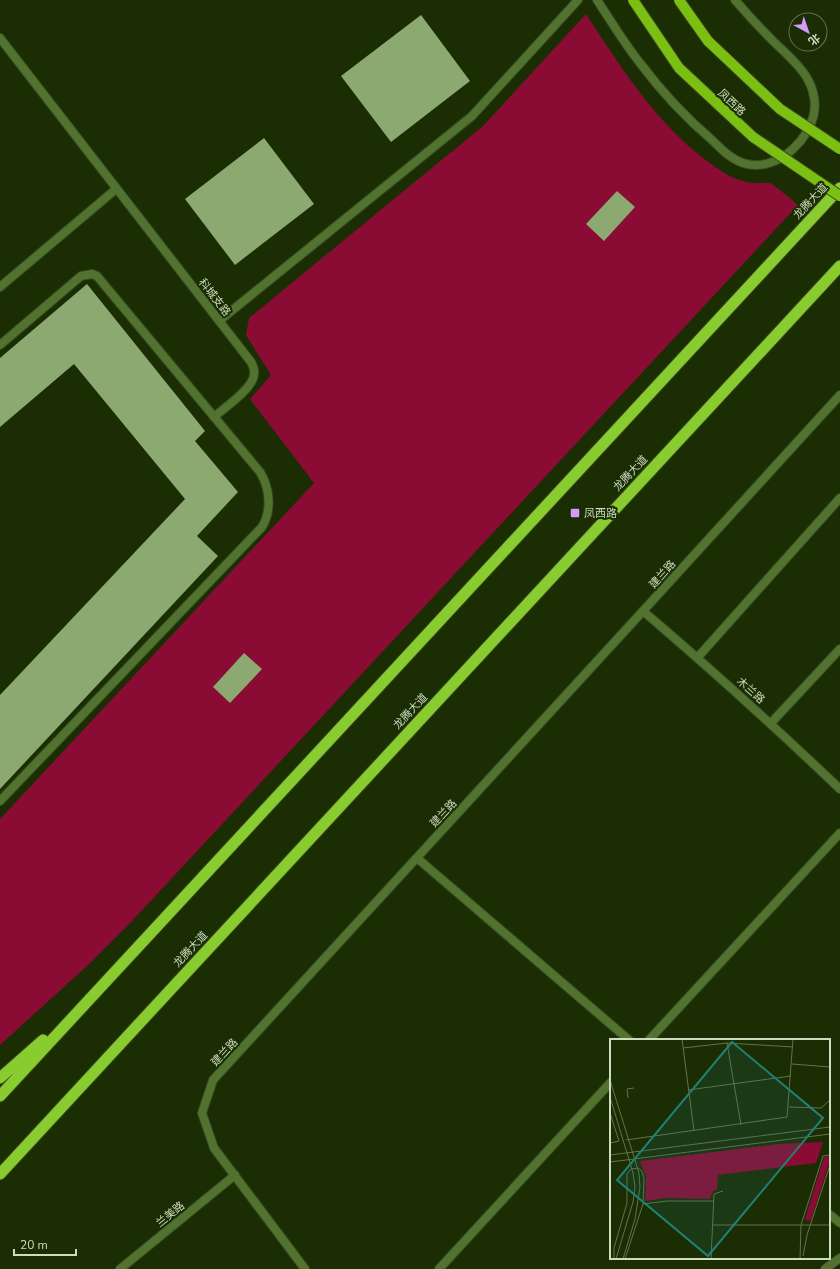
<svg xmlns="http://www.w3.org/2000/svg" width="840" height="1269" viewBox="0 0 840 1269" font-family="'Nunito Sans','Noto Sans SC',sans-serif">
<style>
.green{fill:#8a0c35}
.building{fill:#8ba970}
.lines{fill:none;stroke-linecap:round;stroke-linejoin:round}
.service-casing{stroke:#374921;stroke-width:10}
.minor-casing{stroke:#374921;stroke-width:10}
.tertiary-casing{stroke:#374921;stroke-width:10}
.trunk-casing{stroke:#374921;stroke-width:13}
.service{stroke:#527330;stroke-width:8}
.minor{stroke:#527330;stroke-width:8}
.tertiary{stroke:#527330;stroke-width:8}
.trunk{stroke:#89cc30;stroke-width:11}
.primary-bridge-casing{stroke:#374921;stroke-width:12;stroke-linecap:butt}
.primary-bridge{stroke:#7bbf13;stroke-width:10}
.poi-dot{fill:#d59cfb;stroke:#1b2d03;stroke-width:1.5}
.labels{text-anchor:middle;stroke-width:4;stroke-linejoin:round;paint-order:stroke}
.street-label{font-size:11px;fill:#ccdcbf;stroke:#1b2d03}
.poi-label{font-size:11px;fill:#ccdcbf;stroke:#1b2d03;text-anchor:start}
.inset-road{fill:none;stroke:#62734e;stroke-width:1}
.view{fill:#228076;fill-opacity:0.15;stroke:#228076;stroke-width:2}
.inset-edge{fill:none;stroke:#ccdcbf;stroke-width:2}
</style>
<rect width="100%" height="100%" fill="#1b2d03"/>
<path class="green" d="M586 14C622 69 661 131 717 168 728 176 740 182 754 183 758 184 764 182 769 183 775 185 792 200 798 205L131 922 87 966 0 1045V819L314 483 250 399 271 375 246 335 249 318 483 126Z"/>
<path class="building" d="M421 15 470 81 391 142 341 76Z
M264 138 314 204 235 265 185 199Z
M617 191 635 207 604 241 586 224Z
M87 284 205 431 195 441 238 492 197 536 218 556 0 789V695L185 499 74 364 0 427V358Z
M244 653 262 669 230 703 213 687Z"/>
<g class="lines">
<g class="service-casing">
<path id="service" d="M0 345 81 276 92 274 97 276 260 472C270 488 272 511 262 527L0 801
M698 657 840 498
M771 723 840 649"/>
</g>
<g class="minor-casing">
<path id="minor" d="M0 38 251 362C253 366 255 369 254 374 254 388 224 408 214 417
M0 287 116 189
M219 321 472 116 578 0
M417 858 629 1040
M649 1040 840 833
M829 1214 840 1223
M305 1269 214 1148 202 1113 213 1080 643 611C711 669 776 728 840 789
M439 1269 611 1082
M825 1269 840 1258"/>
</g>
<g class="tertiary-casing">
<path id="tertiary" d="M597 0C611 21 624 43 640 63 661 91 685 117 712 140 721 149 731 159 743 163 761 169 780 161 793 149 814 129 822 104 807 78 799 64 784 52 772 40 759 27 747 14 735 0
M643 611 840 395
M120 1269 235 1175"/>
</g>
<g class="trunk-casing">
<path id="trunk" d="M0 1078 43 1040
M0 1096 840 188
M0 1174 840 266"/>
</g>
<use href="#service" class="service"/>
<use href="#minor" class="minor"/>
<use href="#tertiary" class="tertiary"/>
<use href="#trunk" class="trunk"/>
<g class="primary-bridge-casing">
<path id="primary-bridge" d="M633 0 679 68 753 137 840 196
M679 0 708 41 780 109 840 149"/>
</g>
<use href="#primary-bridge" class="primary-bridge"/>
</g>
<rect class="poi-dot" x="570" y="508" width="10" height="10" rx="2"/>
<g class="labels">
<g class="street-label">
<text transform="translate(732 102) rotate(43)" y="4">凤西路</text>
<text transform="translate(810 201) rotate(-47)" y="4">龙腾大道</text>
<text transform="translate(215 297) rotate(52)" y="4">科城支路</text>
<text transform="translate(630 473) rotate(-47)" y="4">龙腾大道</text>
<text transform="translate(662 574) rotate(-48)" y="4">建兰路</text>
<text transform="translate(751 690) rotate(42)" y="4">木兰路</text>
<text transform="translate(410 711) rotate(-47)" y="4">龙腾大道</text>
<text transform="translate(443 813) rotate(-47)" y="4">建兰路</text>
<text transform="translate(190 949) rotate(-47)" y="4">龙腾大道</text>
<text transform="translate(224 1052) rotate(-47)" y="4">建兰路</text>
<text transform="translate(170 1214) rotate(-39)" y="4">兰美路</text>
</g>
<g class="poi-label">
<text x="584" y="517">凤西路</text>
</g>
</g>
<g transform="translate(610 1039)">
<rect width="220" height="220" fill="#1b2d03"/>
<path d="M213 103 206 124 108 136 107 151 103 152 100 160 57 159 35 162 36 138 30 122 168 105ZM214 118H220V121L201 181 198 182 195 180Z" fill="#8a0c35"/>
<path class="inset-road" d="M72 0 84 92M117 4 131 86M73 9 117 4 183 8M182 25 220 28M0 41 29 134 30 148 25 180 13 220M78 51 181 37M0 58 23 134 25 148 23 163 6 220M18 59 17 50 24 49M179 68 211 69 220 61M0 74 9 102 0 104M16 101 177 78 183 0M0 116 220 88M0 123 220 95M33 165 57 162H103M102 186H220M193 217 197 196 220 126M4 220V209L17 164V135L21 130 28 129 32 132 34 140 33 165 15 220M101 220 104 155 113 152M190 220 191 186 213 117 220 116"/>
<path class="view" d="M122 3 213 79 98 217 7 141Z"/>
<rect width="220" height="220" class="inset-edge"/>
</g>
<g transform="translate(808 32) rotate(140)"><circle r="19" fill="#1b2d03" stroke="#62734e"/>
<path d="M0-3L7 15L0 10L-7 15Z" fill="#d59cfb"/>
<text y="-6" font-size="11" font-weight="bold" text-anchor="middle" fill="#ccdcbf">北</text>
</g>
<path d="M14 1249v6h62v-6" fill="none" stroke="#ccdcbf" stroke-width="2"/>
<text x="20" y="1249" font-size="12" fill="#ccdcbf" stroke="#1b2d03" stroke-width="3" paint-order="stroke">20 m</text>
</svg>
